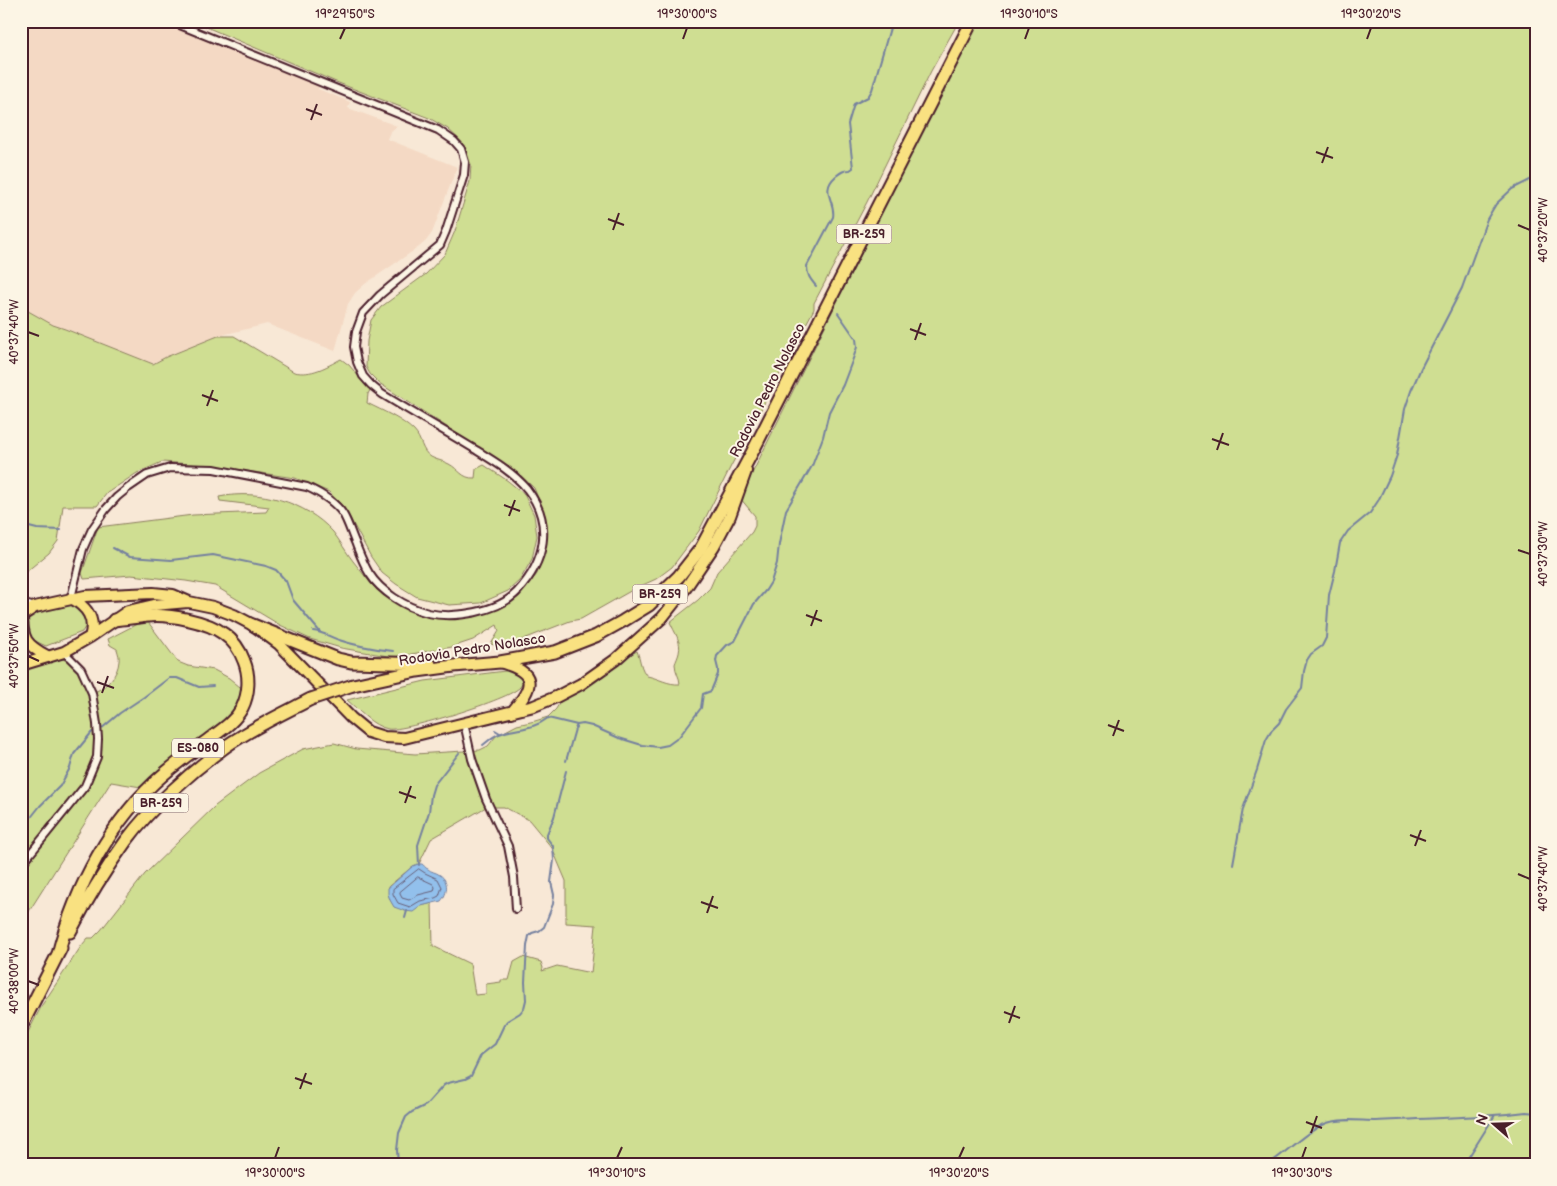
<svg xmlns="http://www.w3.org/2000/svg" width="1557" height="1186" viewBox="0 0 1557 1186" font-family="'Balsamiq Sans',sans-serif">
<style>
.built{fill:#f4d9c4}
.green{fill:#cfde92;stroke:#8c7e5e;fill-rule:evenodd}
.water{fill:#92c0ec;stroke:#75809f}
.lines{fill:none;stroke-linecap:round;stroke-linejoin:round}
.shore{stroke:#675f78;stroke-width:1}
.stream{stroke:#75809f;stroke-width:2}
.street-casing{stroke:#4a1f2b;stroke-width:10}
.primary-casing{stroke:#4a1f2b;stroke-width:14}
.highway-casing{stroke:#4a1f2b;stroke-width:15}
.street{stroke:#fcf5e5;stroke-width:6}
.primary{stroke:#f9e181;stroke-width:10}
.highway{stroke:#f9e181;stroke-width:11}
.highway-bridge-casing{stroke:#4a1f2b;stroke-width:15;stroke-linecap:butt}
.highway-bridge{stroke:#f9e181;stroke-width:11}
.ticks{fill:none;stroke:#4a1f2b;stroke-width:2}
.labels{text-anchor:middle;stroke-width:4;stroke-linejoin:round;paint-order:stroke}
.shield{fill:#fcf5e5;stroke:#7f5f63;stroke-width:1}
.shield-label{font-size:12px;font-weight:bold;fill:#4a1f2b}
.street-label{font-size:14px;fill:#4a1f2b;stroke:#fcf5e5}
.neatline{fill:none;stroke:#4a1f2b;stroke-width:2}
.ticks-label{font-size:12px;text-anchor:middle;fill:#4a1f2b}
</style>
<rect width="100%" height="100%" fill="#f8e8d6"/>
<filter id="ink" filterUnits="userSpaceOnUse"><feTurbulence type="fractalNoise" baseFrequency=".02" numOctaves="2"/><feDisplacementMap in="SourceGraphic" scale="10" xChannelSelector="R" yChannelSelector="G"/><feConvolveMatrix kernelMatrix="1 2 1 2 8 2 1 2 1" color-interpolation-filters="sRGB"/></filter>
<g filter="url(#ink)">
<path class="built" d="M21 21H169L321 83 318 89 350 102 348 108 397 126 390 132 387 139 457 167 432 233 426 241 419 247 365 284 355 293 348 304 335 351 267 324 218 336 166 357 153 364 65 329 53 325 21 307Z"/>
<path class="green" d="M192 21H959L931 71 867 202 814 303V309L731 466 699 531 672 567 656 579 634 589 581 619 570 621 511 644 500 647 491 644 499 631 497 625 473 640 452 647 394 657 341 648 310 639 280 625 215 586 186 581 131 575 84 579 82 573 98 527 193 515 266 512 269 507 220 501 219 497C259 489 305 501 333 532 340 541 346 552 353 561 359 569 366 577 372 585L378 590 423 612 461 616 493 610 519 597 537 574 546 545 545 515 534 488 518 473 379 383 370 374 366 367 367 341 371 320 381 307 426 274 445 254 455 231 470 181 471 164 467 157 462 142 448 129 429 118 336 82Z
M978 21H1536V1165H21V1046L42 1005 82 945 88 938H93L101 930 145 874 215 806 259 773 303 749 334 743 356 749 415 754 480 750 488 746 496 736 517 725 535 721 548 717 556 709 566 692 637 651C641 661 640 668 647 676 658 678 668 685 680 684 680 677 675 672 675 664 676 661 678 657 679 653 682 641 674 632 670 622L698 600 710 588 717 572 752 532 755 526V516L740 498 830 316ZM486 807H504L529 820 552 848 566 881V923L596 925 591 973 557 966 542 971 543 968 541 962 523 957 514 962 509 980H501V982L486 984V994L475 995 470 964 433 946 432 903 421 906H394C389 899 388 895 389 886L413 866 419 864 431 839Z
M21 307 53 325 65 329 153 364 166 357 218 336H234L294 372C311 376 326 367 341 359L349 365 370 390 368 394 367 403C383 411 402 419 414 431 422 439 421 451 431 457 436 460 444 461 449 464 459 469 462 479 475 478L476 469 484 465 508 481 524 494 534 515 537 536 532 559 520 580 508 591 481 603 449 605 417 597 396 584 382 573 371 557 344 507 329 492 295 478 206 465 162 462 137 473 107 493 97 506H63L58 541 49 553 21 576Z
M77 600 89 621 82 632 46 646C32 640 28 637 25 622L33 610Z
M148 622 178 662 188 666 214 670 229 678 240 687 249 691 231 721 147 788 111 782 21 924V665C29 663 40 657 48 657 57 656 75 662 80 670 85 681 81 686 94 692 107 687 118 675 119 661 120 658 118 653 117 649L110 645 108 639 135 625Z
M513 670 523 680C522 682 522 685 520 687 511 699 403 732 388 729 372 726 359 710 347 700L425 681Z"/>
<path class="water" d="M418 864H422C424 865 425 868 428 869 431 872 436 872 440 875 449 881 448 893 441 901L421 906 413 912 405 911 394 907 390 900 388 894V888L413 866Z"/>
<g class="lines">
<path class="shore" d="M419 869 425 873 438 879 442 887 439 896 435 898 420 901 410 907 398 903 393 894V889Z
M418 877 433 884 435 887 434 891 418 895 409 900 402 898 400 894V892Z"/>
<path class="stream" d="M816 286C810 279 807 275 807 266L833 217C836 201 819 191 836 176 841 172 844 170 850 170L853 168 848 124 854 104 868 97 872 90 892 21
M21 525 37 529 61 530
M113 548 130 557 171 560 213 555 266 566 276 570 286 581 293 600 320 632
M313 631C323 632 330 637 339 640 356 646 375 649 393 651
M101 729 120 713 144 697 169 678H177L199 687 213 686
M495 730 500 733
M483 745C488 741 493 736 499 734 517 727 531 731 548 718L577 725 583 724 592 726 619 738 642 745 658 747 668 745 679 737 701 708 703 694 711 691 718 674V669L716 661 717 656 727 645 735 641 754 604 766 590 771 582 777 563 779 544 786 510 812 466 823 437 829 412 843 385 854 356 857 347 856 339 838 313
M566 761 575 729 577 725
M21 830 40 806 60 786 70 768 74 754 92 732
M1233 864 1243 809 1257 770 1266 740 1272 730 1279 723 1286 709 1302 688 1304 671 1307 660 1311 654 1322 646 1326 638 1329 595 1335 571 1340 543 1348 531 1370 513 1378 501 1390 476 1397 455 1405 409 1411 391 1421 368 1462 288 1487 219 1496 204 1512 189 1536 177
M419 865 418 845 429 812 431 795 434 785 459 753
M405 918 407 911
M398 1165 397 1150 399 1133 406 1117 412 1112 426 1105 444 1085 448 1083 465 1079 471 1076 481 1055 495 1044 504 1025 507 1021 520 1013 524 1008 526 1000 525 982 527 946 529 936 532 933 539 931 544 927 553 904 554 895 551 882 554 860 553 846 547 838V834L554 817 566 771
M1267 1165C1288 1152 1304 1132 1327 1123 1342 1118 1360 1121 1376 1121 1426 1118 1477 1118 1526 1112L1536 1113
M1462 1165 1468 1158 1495 1115"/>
<g class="street-casing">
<path id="street" d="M71 598 83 549 92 529 106 509 117 497 128 488 147 475 170 468 214 469 307 487C320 493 335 502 343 514 348 522 351 533 355 542 359 552 363 563 369 573 381 592 405 607 428 613 454 619 498 612 517 592 545 562 554 524 527 489 514 473 494 461 476 450 445 431 413 413 382 394L371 385 363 376 357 362 354 347 356 332 363 313 380 295 440 245 446 231 464 175 465 162 461 149 454 141 438 130 170 21
M21 603 35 607
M464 723 472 759 486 799 508 846 514 877 516 909
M21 865 85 786 97 757 98 739 97 724 92 693 81 669 64 652"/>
</g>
<g class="primary-casing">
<path id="primary" d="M71 598C87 607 96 619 90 637
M22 615C22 639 26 645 47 656
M21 616 35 607 85 596 153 593 173 595 189 602 213 607 234 615 253 625 279 644 351 718 368 732 384 737 404 738 534 706 556 697 581 684 615 660 662 618 685 589 714 546 730 516 746 471
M500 662C537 673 535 685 512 712
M21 665 64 652 90 637 128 611 154 605 188 602"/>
</g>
<g class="highway-casing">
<path id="highway" d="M253 625 338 659 351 662 430 664
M353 685 417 671 454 666 500 662 555 652 596 636 623 621 649 605 679 576 701 548 755 447 972 21
M70 932C86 901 105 870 126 841 151 807 191 772 225 747 252 728 282 714 311 699
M58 954C75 888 111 819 164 774 179 761 196 749 212 737 223 729 235 721 242 708 249 694 250 676 244 661 240 650 234 641 224 634 207 621 169 614 148 616 137 617 126 619 114 620
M21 1027 61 948"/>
</g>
<use href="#street" class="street"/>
<use href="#primary" class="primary"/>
<use href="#highway" class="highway"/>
<g class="highway-bridge-casing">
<path id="highway-bridge" d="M311 699 353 685"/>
</g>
<use href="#highway-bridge" class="highway-bridge"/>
</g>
</g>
<path class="ticks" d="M340 39 345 28M683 39 687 28M1025 39 1029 28M1367 39 1371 28M306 109 322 115M311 120 317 104M1316 152 1333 158M1322 163 1328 147M608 219 624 225M1518 225 1530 230M613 230 619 213M910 329 926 335M28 332 39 336M915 340 921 323M202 395 218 401M207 406 213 390M1212 439 1229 445M1217 450 1223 433M504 505 520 511M509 516 515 500M1518 550 1530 554M806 615 822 621M811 626 817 610M28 656 39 661M97 682 114 688M102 693 108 676M1108 725 1124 731M1113 736 1119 720M399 792 416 798M405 803 411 786M1410 835 1426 841M1415 846 1421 830M1518 874 1530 879M701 902 718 908M707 913 713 896M28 981 39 985M1004 1012 1020 1018M1009 1023 1015 1006M295 1078 312 1084M300 1089 306 1073M1306 1122 1322 1128M1311 1133 1317 1116M275 1158 279 1147M617 1158 622 1147M959 1158 964 1147M1302 1158 1306 1147"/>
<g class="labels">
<g class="shield">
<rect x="836.5" y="224.5" width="55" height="19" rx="4"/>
<rect x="632.5" y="584.5" width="55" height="19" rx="4"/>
<rect x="172" y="738.5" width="52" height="19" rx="4"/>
<rect x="133.5" y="793.5" width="55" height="19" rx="4"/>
</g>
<g class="shield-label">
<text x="864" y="238">BR-259</text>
<text x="660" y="598">BR-259</text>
<text x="198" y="752">ES-080</text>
<text x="161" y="807">BR-259</text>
</g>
<g class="street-label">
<text transform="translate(767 390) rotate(-63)" y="5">Rodovia Pedro Nolasco</text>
<text transform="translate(472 649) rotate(-9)" y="5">Rodovia Pedro Nolasco</text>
</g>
</g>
<rect width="1557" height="1186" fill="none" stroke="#fcf5e5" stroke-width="55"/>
<g transform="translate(1494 1124) rotate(290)" stroke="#fcf5e5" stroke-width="4" paint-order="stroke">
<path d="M0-4L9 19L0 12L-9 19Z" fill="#4a1f2b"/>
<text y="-8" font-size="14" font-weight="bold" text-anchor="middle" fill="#4a1f2b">N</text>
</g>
<rect x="28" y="28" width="1502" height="1130" class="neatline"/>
<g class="ticks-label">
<text x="345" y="18">19°29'50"S</text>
<text x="687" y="18">19°30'00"S</text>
<text x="1029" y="18">19°30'10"S</text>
<text x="1371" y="18">19°30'20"S</text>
<text transform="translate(1543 230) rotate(-90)" y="4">40°37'20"W</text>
<text transform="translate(14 332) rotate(-90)" y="4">40°37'40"W</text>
<text transform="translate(1543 554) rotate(-90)" y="4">40°37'30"W</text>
<text transform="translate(14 656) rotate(-90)" y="4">40°37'50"W</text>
<text transform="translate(1543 879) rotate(-90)" y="4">40°37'40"W</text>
<text transform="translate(14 981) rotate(-90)" y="4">40°38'00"W</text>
<text x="275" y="1177">19°30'00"S</text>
<text x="617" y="1177">19°30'10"S</text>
<text x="959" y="1177">19°30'20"S</text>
<text x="1302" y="1177">19°30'30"S</text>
</g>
</svg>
